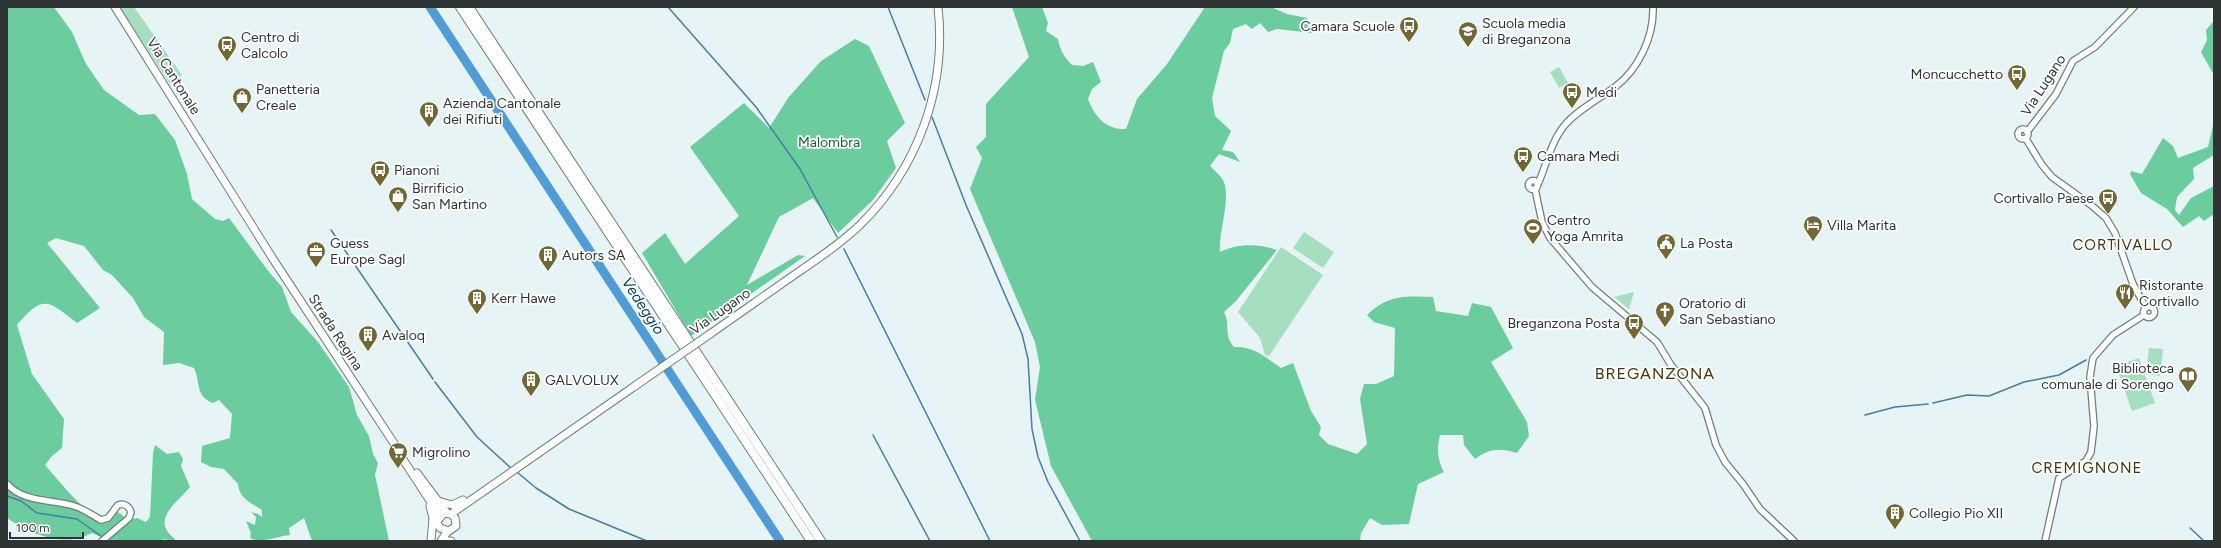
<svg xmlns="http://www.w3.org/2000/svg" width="2221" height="548" viewBox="0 0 2221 548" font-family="Figtree,sans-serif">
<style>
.green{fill:#a5dfc0}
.forest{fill:#6bcc9e}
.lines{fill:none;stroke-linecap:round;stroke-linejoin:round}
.stream{stroke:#477da6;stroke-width:1.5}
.river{stroke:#519cd6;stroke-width:9}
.minor-casing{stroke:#717d7e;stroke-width:8}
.major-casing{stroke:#717d7e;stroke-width:9}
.highway-casing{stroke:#717d7e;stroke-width:10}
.minor{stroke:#fff;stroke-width:5.5}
.major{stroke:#fff;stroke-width:7}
.highway{stroke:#fff;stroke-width:8}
.major-bridge-casing{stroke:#717d7e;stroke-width:9;stroke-linecap:butt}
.major-bridge{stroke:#fff;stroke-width:7}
.labels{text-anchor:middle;stroke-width:3.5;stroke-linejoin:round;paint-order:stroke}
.poi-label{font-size:14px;fill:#2f3435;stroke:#fff;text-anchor:start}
.street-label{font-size:14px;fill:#2f3435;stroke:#fff}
.park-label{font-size:14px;fill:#176042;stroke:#fff}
.neighbourhood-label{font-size:15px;letter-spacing:1px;fill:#3f370d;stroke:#fff}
.water-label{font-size:15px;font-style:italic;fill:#003d64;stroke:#fff}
.quarter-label{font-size:16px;letter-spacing:1px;fill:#3f370d;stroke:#fff}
</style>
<rect width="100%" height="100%" fill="#e7f4f5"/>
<path class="green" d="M120 7H134L182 75 170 84Z
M1559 67 1568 83 1559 88 1550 72Z
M1304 232 1334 252 1323 268 1293 248Z
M1281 247 1323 275 1269 356 1265 355 1260 338 1238 312Z
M1634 292 1629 309 1614 297Z
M2149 348 2163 349 2160 376 2146 374Z
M2139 358 2155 403 2132 411 2116 366Z"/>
<path class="forest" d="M7 7H54L72 32 86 64 104 90 139 115 155 114 175 140 187 174 192 199 215 219 223 221 229 218 269 272 282 287 291 312 318 342 349 387 357 415 369 436 373 454 378 463 375 475 377 484 389 541H312L304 518 289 528 290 535C278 536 261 544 250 538L251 533 246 521 255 525 256 517 251 512 258 514 262 517V510C251 503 239 498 238 484L224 469 211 467 201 462 202 446 230 438 232 414 219 400 213 403C195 396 201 384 194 368L179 363 163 365 164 332 144 317 133 298 112 275 103 270 84 246 56 238 47 243 100 308 77 323C48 300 43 294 17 325L32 374 64 419 62 448 52 456 45 465C62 484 79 507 101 520L113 510 121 514 127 520 137 518 146 522 150 517 153 453 155 445 167 454 179 452 183 459 181 466 190 487C176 504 150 520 175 539L174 541 163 539V541H102L103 538 92 533C65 548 31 535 7 518Z
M1012 7H1042L1048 23 1046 31 1058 39C1060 50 1064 57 1072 65L1083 66 1093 62 1101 82 1092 89 1088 99C1095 117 1106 130 1126 129L1137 99 1167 64 1205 7H1271L1287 14 1307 18 1312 33 1277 29 1268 32 1260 23 1252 29 1246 24 1233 29 1230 43 1224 51 1212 98 1215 116 1231 131 1222 150 1233 152 1240 162 1219 154 1210 166C1214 170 1220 175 1223 180 1232 196 1218 233 1220 252 1240 243 1257 244 1277 250L1236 301 1224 312C1231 326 1223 334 1234 347 1254 346 1265 357 1281 368L1293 363 1311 411 1321 427 1319 435 1328 444 1357 454 1367 444 1360 399 1364 384H1376L1394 376 1395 328 1374 322 1367 315C1389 294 1405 296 1433 297L1436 311 1468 316 1472 303 1491 307 1513 348 1491 362 1527 422 1529 436 1517 453C1499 448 1490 448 1475 459L1464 445 1463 435H1440C1437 449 1437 459 1444 472L1418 484 1409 524 1382 525 1370 518 1361 533 1360 541H1092L1051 466 1035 400 1040 367 1035 342 970 189 982 158 976 147 986 137V104L1029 57Z
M2214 21V75L2201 52 2207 40 2206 30Z
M855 39 869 46 905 123 887 141 896 168 873 200 838 233 813 198 779 217 747 285 798 255 805 256 691 336 642 253 665 233 685 264 739 216 690 147 744 103 769 128 788 98 821 61Z
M2214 121V155L2193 168 2194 179 2177 197 2175 210 2179 215 2191 198 2214 186V214L2204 221 2199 216 2183 227 2167 209 2141 193 2130 174 2131 171 2142 174 2163 138 2173 146 2178 158 2208 147Z"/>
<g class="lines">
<path class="stream" d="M668 7 756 107 800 169 837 237
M888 7 925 100
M932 117 966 205 1022 334 1028 359 1032 429 1038 457 1048 482 1080 541
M331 230 433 379
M844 249 990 541
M435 382 477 437 512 469
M1933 403 1967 395 1989 396 2024 382 2059 375 2086 360
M1865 415 1895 407 1928 404
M873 435 930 541
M517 472 536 488 569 509 647 541
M7 496 21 501 37 513 77 519 101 536
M2190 528 2204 541"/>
<path class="river" d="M430 7 780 541"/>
<g class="minor-casing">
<path id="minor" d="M2018 134a5 5 0 1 1 10 0a5 5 0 1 1-10 0Z
M2027 132 2056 94 2073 61 2095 47 2134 7
M2026 139 2042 165 2052 177 2091 205 2106 218 2115 233 2133 284 2146 308
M1528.5 185a4.5 4.5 0 1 1 9 0a4.5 4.5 0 1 1-9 0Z
M1538 184C1546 166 1551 142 1564 126 1577 110 1599 99 1615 87 1639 69 1654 36 1653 7
M1535 189 1542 222 1550 238 1592 287 1657 342 1671 365 1705 408 1716 445 1725 462 1743 484 1760 509 1794 541
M2143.5 312a5.5 5.5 0 1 1 11 0a5.5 5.5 0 1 1-11 0Z
M7 484C24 503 52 499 74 506 84 509 92 515 101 520L108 518 118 505C124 503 129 506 131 512L129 518 102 541
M2045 541 2059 478 2086 461 2091 452 2094 426 2090 377 2093 358 2113 335 2144 315"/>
</g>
<g class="major-casing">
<path id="major" d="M115 7 273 259 397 448 404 461 438 513 437 523 440 528 449 531 456 526 455 518 451 514 444 513 438 520
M710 334C739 314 768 293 797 273 819 258 841 243 860 225 918 168 947 88 938 7
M417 473 447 513
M438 501 452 505 463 500
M430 506 433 518 431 541
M451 514 632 388
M441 541 447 532
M445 541H451"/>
</g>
<g class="highway-casing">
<path id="highway" d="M460 7 811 541
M469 7 821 541"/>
</g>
<use href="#minor" class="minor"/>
<use href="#major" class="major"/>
<use href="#highway" class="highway"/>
<g class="major-bridge-casing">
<path id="major-bridge" d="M632 388 710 334"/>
</g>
<use href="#major-bridge" class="major-bridge"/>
</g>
<defs>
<g id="bus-pin" transform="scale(1)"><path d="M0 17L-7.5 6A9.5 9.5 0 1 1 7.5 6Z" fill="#726835" stroke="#fff"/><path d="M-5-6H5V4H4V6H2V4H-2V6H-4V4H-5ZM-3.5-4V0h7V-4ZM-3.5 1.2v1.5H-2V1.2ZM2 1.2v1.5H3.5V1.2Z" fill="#fff"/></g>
<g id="school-pin" transform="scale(1)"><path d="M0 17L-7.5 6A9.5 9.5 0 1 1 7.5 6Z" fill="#726835" stroke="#fff"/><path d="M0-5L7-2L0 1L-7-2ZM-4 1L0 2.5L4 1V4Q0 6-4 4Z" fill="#fff"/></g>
<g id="shop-pin" transform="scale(1)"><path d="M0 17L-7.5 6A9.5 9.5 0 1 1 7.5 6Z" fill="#726835" stroke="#fff"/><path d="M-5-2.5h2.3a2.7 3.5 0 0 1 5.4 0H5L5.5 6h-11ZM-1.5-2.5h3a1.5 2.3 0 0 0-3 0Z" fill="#fff"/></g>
<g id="building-pin" transform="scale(1)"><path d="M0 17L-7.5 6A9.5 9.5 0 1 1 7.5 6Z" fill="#726835" stroke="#fff"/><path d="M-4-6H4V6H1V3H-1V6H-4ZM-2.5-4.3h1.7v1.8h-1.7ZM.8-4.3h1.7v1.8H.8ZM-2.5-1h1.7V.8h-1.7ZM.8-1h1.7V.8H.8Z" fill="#fff"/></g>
<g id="hotel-pin" transform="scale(1)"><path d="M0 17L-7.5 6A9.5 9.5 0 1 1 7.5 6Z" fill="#726835" stroke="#fff"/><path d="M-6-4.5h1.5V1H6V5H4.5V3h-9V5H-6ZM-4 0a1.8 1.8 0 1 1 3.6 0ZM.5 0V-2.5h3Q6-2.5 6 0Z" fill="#fff"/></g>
<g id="stadium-pin" transform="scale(1)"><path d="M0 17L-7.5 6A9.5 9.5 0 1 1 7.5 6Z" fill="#726835" stroke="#fff"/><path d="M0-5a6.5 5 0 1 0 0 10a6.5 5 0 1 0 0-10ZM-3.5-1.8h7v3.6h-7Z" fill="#fff"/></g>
<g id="civic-pin" transform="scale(1)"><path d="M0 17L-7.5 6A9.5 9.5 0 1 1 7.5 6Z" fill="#726835" stroke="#fff"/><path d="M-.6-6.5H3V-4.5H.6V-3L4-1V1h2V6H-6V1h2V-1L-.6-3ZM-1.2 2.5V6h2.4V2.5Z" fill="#fff"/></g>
<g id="office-pin" transform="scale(1)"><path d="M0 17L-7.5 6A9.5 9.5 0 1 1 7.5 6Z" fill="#726835" stroke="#fff"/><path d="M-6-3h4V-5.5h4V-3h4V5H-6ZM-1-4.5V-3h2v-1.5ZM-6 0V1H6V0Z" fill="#fff"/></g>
<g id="restaurant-pin" transform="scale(1)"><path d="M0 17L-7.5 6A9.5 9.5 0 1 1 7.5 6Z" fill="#726835" stroke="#fff"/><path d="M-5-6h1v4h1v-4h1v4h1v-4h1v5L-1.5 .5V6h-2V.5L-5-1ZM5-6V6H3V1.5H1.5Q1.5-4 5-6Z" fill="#fff"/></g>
<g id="church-pin" transform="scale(1)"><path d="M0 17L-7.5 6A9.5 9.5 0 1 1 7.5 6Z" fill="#726835" stroke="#fff"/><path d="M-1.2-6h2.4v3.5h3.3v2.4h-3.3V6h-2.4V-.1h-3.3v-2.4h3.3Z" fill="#fff"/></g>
<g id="library-pin" transform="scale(1)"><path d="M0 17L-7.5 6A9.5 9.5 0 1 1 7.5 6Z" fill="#726835" stroke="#fff"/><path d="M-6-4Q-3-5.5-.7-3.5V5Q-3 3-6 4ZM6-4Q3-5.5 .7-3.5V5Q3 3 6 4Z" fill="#fff"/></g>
<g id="supermarket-pin" transform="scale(1)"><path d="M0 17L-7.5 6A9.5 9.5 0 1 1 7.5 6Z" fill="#726835" stroke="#fff"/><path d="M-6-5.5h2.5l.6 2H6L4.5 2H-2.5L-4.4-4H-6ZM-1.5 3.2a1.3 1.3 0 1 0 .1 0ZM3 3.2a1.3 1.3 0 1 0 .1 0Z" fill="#fff"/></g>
</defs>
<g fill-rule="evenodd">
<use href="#bus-pin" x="1409" y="26"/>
<use href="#school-pin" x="1468" y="31"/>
<use href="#bus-pin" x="227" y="45"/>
<use href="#bus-pin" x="2017" y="74"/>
<use href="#bus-pin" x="1572" y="92"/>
<use href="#shop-pin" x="242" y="97"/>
<use href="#building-pin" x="429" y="111"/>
<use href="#bus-pin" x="1523" y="156"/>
<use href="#bus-pin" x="380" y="170"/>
<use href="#shop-pin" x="398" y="196"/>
<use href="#bus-pin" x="2108" y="198"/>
<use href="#hotel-pin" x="1813" y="225"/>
<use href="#stadium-pin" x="1533" y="228"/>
<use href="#civic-pin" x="1666" y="243"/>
<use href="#office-pin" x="316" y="251"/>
<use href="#building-pin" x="548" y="255"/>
<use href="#restaurant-pin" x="2125" y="293"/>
<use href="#building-pin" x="477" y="298"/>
<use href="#church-pin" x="1665" y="311"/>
<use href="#bus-pin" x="1634" y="323"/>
<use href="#building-pin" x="368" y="335"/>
<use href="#library-pin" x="2188" y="376"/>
<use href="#building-pin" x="531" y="380"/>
<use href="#supermarket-pin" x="398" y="452"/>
<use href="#building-pin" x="1895" y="513"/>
</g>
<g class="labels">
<g class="poi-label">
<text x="1482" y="28">Scuola media<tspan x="1482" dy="16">di Breganzona</tspan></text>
<text x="1395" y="31" text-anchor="end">Camara Scuole</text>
<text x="241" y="42">Centro di<tspan x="241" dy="16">Calcolo</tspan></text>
<text x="2003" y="79" text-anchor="end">Moncucchetto</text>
<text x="256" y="94">Panetteria<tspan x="256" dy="16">Creale</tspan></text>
<text x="1586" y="97">Medi</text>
<text x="443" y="108">Azienda Cantonale<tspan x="443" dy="16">dei Rifiuti</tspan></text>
<text x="1537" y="161">Camara Medi</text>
<text x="394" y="175">Pianoni</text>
<text x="412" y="193">Birrificio<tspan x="412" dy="16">San Martino</tspan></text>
<text x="2094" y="203" text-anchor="end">Cortivallo Paese</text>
<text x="1547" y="225">Centro<tspan x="1547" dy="16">Yoga Amrita</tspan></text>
<text x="1827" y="230">Villa Marita</text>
<text x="330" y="248">Guess<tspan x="330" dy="16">Europe Sagl</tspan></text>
<text x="1680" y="248">La Posta</text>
<text x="562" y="260">Autors SA</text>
<text x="2139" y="290">Ristorante<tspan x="2139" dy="16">Cortivallo</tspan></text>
<text x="491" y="303">Kerr Hawe</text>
<text x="1679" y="308">Oratorio di<tspan x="1679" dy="16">San Sebastiano</tspan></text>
<text x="1620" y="328" text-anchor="end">Breganzona Posta</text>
<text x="382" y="340">Avaloq</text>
<text x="2174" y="373" text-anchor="end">Biblioteca<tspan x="2174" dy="16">comunale di Sorengo</tspan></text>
<text x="545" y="385">GALVOLUX</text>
<text x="412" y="457">Migrolino</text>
<text x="1909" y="518">Collegio Pio XII</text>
</g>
<g class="street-label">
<text transform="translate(174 76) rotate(58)" y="5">Via Cantonale</text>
<text transform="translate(2043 85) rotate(-57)" y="5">Via Lugano</text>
<text transform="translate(720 311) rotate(-35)" y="5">Via Lugano</text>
<text transform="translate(336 332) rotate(57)" y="5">Strada Regina</text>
</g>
<g class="park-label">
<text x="829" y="147">Malombra</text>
</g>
<g class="neighbourhood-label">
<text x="2123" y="250">CORTIVALLO</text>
<text x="2087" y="473">CREMIGNONE</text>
</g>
<g class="water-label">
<text transform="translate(643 306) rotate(57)" y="5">Vedeggio</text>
</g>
<g class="quarter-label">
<text x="1655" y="379">BREGANZONA</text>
</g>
</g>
<rect width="2221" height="548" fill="none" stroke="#2f3435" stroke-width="16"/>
<path d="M10 532v6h73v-6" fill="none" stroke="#2f3435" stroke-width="2"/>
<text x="16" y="532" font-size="12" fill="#2f3435" stroke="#ffffff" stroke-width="3" paint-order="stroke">100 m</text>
</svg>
